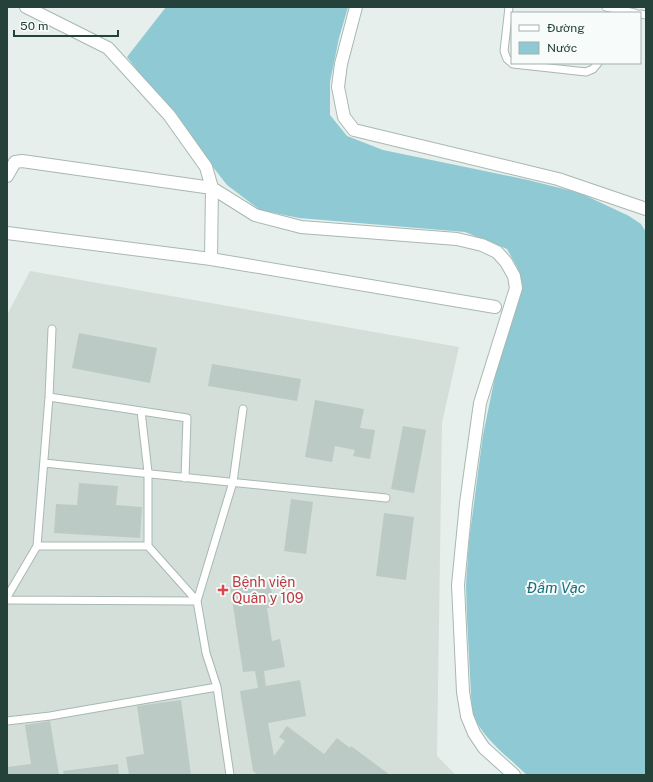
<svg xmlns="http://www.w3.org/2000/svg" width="653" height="782" viewBox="0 0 653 782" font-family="'Public Sans',sans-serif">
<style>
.built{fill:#d4dfda}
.water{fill:#8ec9d4}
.building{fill:#bbcac4}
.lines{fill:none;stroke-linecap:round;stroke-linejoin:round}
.lane-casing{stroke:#a8b8b2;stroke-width:9}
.street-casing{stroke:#a8b8b2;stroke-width:14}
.lane{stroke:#fff;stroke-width:7}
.street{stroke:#fff;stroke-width:12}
.health-dot{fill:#e0444e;stroke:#f7fbf9;stroke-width:1.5}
.labels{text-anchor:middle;stroke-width:4;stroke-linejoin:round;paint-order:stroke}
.health-label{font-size:14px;fill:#be3a42;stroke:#f7fbf9;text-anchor:start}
.water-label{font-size:15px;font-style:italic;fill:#1c6f80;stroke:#f7fbf9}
</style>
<rect width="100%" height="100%" fill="#e6efeb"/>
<path class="built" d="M30 271 459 347 442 423 437 756 456 775H7V315Z"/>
<path class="water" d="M166 7H348L339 38 330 82V115L347 136 383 150 528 180 580 193 629 216 641 224 646 232V775H527C507 756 483 739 472 713L467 618 466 585 469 541 483 435 496 372 520 281 517 267 507 249 465 232 299 218 260 210 227 185 127 57Z"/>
<path class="building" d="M79 333 157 348 150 383 72 368Z
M212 364 301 379 297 401 208 386Z
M315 400 364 409 360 428 375 430 370 459 353 456 355 450 335 446 332 462 305 457Z
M403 426 426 430 414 493 391 489Z
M79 483 118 486 116 505 142 507 140 538 54 533 56 504 77 505Z
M291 499 313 502 306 554 284 551Z
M384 513 414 517 406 580 376 576Z
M270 580 274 607 267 608 272 641 280 639 285 667 264 671 266 686 300 680 306 716 268 723 274 756 285 741 279 737 287 726 324 754 337 738 350 748 351 746 390 775H258L253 771 240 691 258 688 255 671 243 672 230 586Z
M181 700 191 775H129L126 757 144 754 137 706Z
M50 721 59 775H7V767L31 764 25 725Z
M118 764 119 775H64L63 771Z"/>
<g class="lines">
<g class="lane-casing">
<path id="lane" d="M509 7 504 51 507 59 513 64 586 72 593 69 598 63
M606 7 635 13
M640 14 646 15
M49 397 187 418 185 478
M141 411 148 472V546
M44 463 386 498
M37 546H148L197 601
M7 597 37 546 49 397 52 329
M7 600 197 601 206 653 217 687 230 775
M197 601 233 482 243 409
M7 721 50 716 217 687"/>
</g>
<g class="street-casing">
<path id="street" d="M26 7 108 48 169 115 206 167 212 188 211 259
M356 7 341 64 338 87 344 117 354 130 558 179 646 209
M7 176 15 162 22 161 212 188 255 215 301 227 457 239 482 245 497 252 506 262 514 276 516 288 480 403 466 503 458 585 463 692 467 716 474 733 484 748 514 775
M7 233 211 259 495 307"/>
</g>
<use href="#lane" class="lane"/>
<use href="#street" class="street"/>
</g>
<path class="health-dot" d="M221 584h4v4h4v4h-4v4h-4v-4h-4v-4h4z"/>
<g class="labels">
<g class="health-label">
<text x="232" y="587">Bệnh viện<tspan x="232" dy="16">Quân y 109</tspan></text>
</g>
<g class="water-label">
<text x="556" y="593">Đầm Vạc</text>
</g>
</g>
<rect width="653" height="782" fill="none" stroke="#24423a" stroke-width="16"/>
<rect x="511" y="12" width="130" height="52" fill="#f7fbf9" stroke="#a3b1ad"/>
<rect x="519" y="25" width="20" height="6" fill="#ffffff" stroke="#a3b1ad"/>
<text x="547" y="32" font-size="12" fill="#24423a">Đường</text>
<rect x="519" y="42" width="20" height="12" fill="#8ec9d4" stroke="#a3b1ad"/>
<text x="547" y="52" font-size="12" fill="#24423a">Nước</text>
<path d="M14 30v6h104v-6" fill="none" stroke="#24423a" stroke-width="2"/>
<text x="20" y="30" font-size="12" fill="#24423a" stroke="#f7fbf9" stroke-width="3" paint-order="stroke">50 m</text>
</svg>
